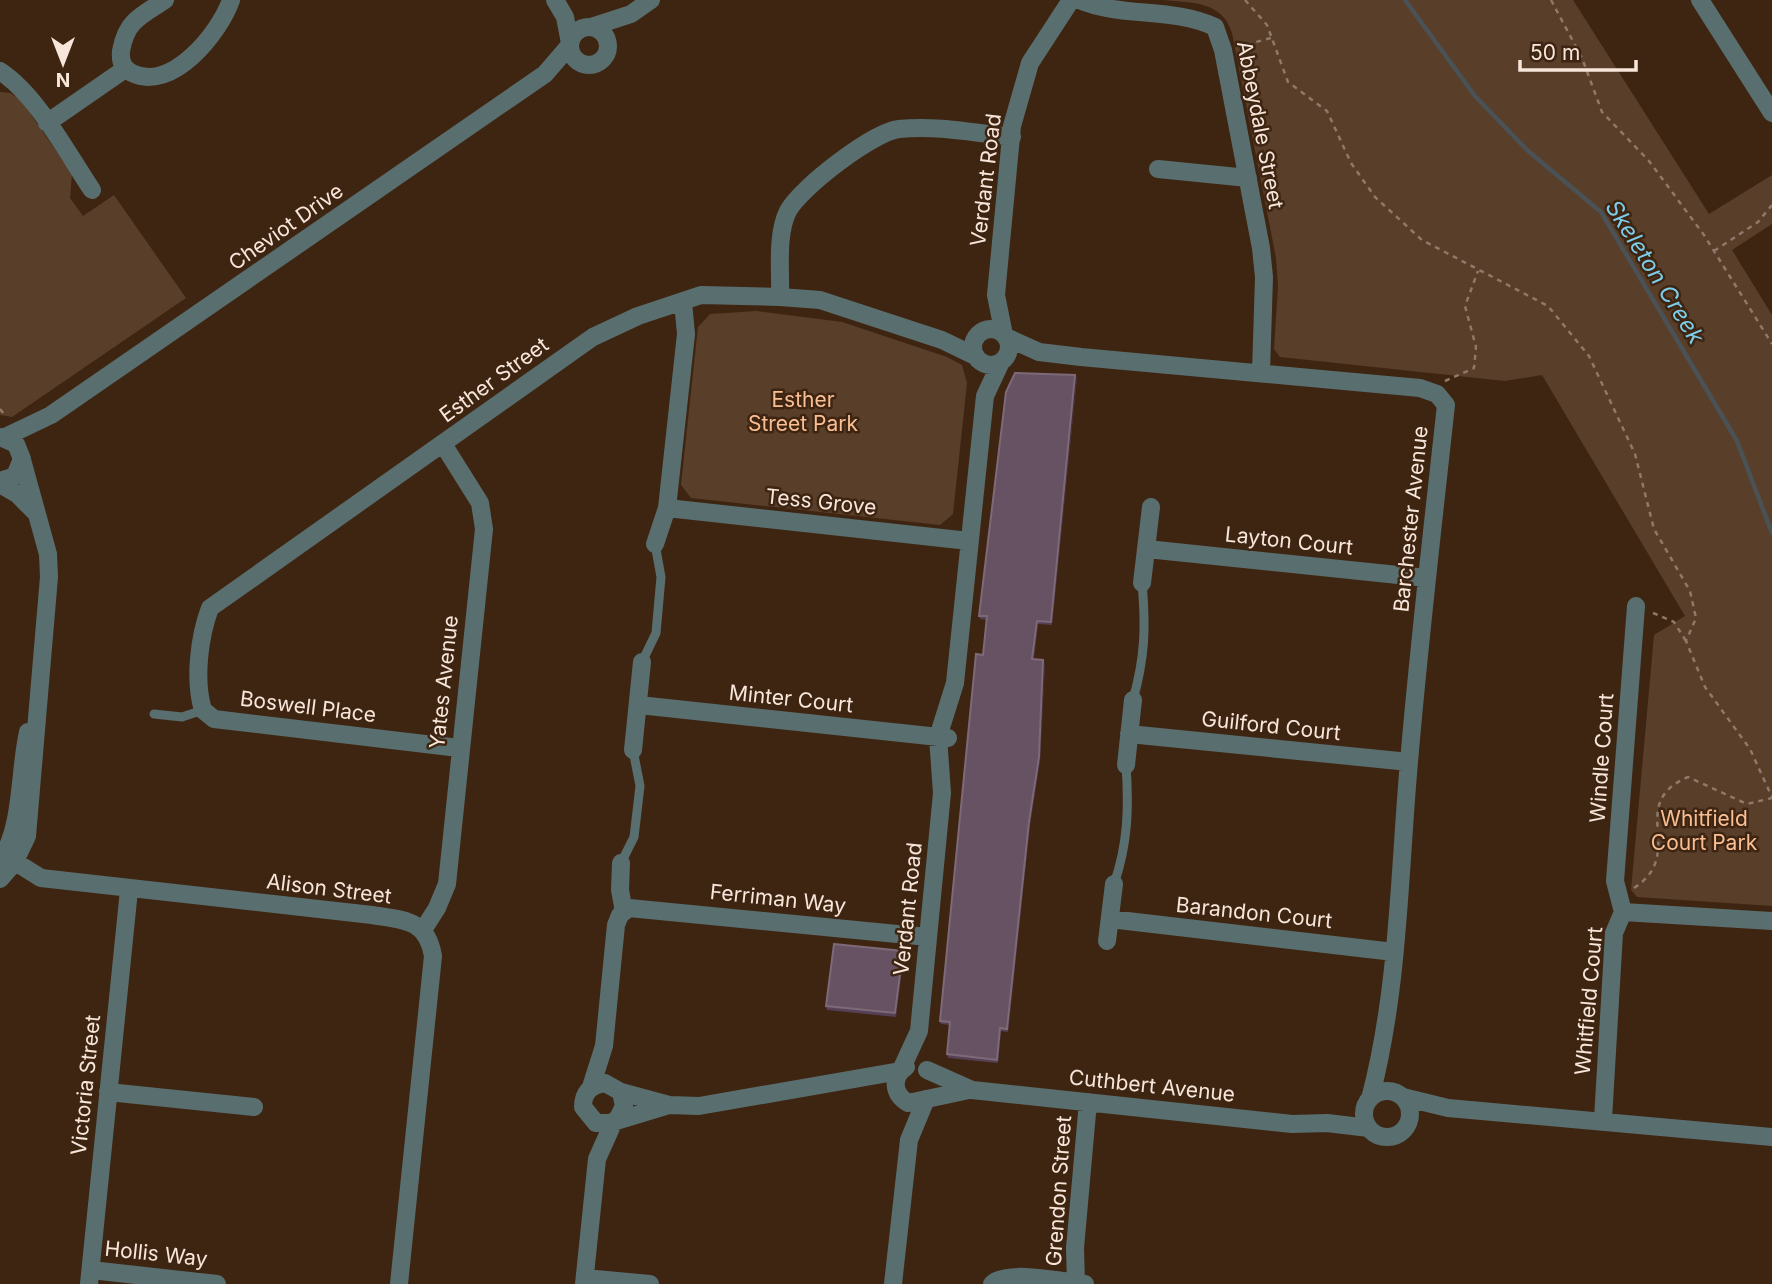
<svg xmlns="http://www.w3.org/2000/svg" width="1772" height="1284" viewBox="0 0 1772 1284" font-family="Inter,sans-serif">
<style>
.green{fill:#593e2a}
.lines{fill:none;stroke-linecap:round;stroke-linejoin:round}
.stream{stroke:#4a5255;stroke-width:4.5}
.path{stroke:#8f796a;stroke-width:2.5;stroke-dasharray:5 5;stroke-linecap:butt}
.service{stroke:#596f6f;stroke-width:9}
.minor{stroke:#596f6f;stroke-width:18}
.wall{fill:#554056}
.shaded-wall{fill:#452e35}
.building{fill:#675264;stroke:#7e6977;stroke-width:2}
.labels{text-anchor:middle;stroke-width:5;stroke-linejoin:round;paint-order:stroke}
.street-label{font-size:21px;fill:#f8e6db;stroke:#3e2512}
.park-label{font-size:21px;fill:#f9be93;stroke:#3e2512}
.water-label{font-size:23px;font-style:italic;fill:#7dcdea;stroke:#3e2512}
</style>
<rect width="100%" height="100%" fill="#3e2512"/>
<path class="green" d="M1163 0H1573L1709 214 1772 175V224L1732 250 1772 315V906L1637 897 1631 890 1654 635 1685 616 1542 375 1505 381 1280 357 1274 349 1278 286 1276 258 1232 33C1222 1 1193 3 1163 0Z
M0 92 10 93 21 100 72 174 70 198 83 216 114 195 186 298 12 417 0 415Z
M756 311 842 322 947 357 962 365 967 383 953 514 940 525 691 498 681 485 698 327 710 314Z"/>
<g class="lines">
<path class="stream" d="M1405 0 1475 96 1527 150 1601 212 1737 441 1772 533"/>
<path class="path" d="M1245 0 1267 25 1288 82 1327 111 1351 163 1375 197 1422 240 1548 306 1589 356 1635 454 1654 529 1690 591 1696 618 1686 641 1705 687 1750 749 1772 797
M1551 0 1582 58 1602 112 1649 161 1704 235 1772 344
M1237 47 1271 38
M1714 251 1758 222 1772 205
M1445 381 1474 368 1476 347 1465 306 1478 271
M0 409 4 414
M1653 613 1674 622 1686 641
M1634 888C1688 853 1625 804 1688 777L1747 804 1772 798"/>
<path class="service" d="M642 662 656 633 661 577 655 544
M1133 700C1145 657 1146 627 1142 583
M154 714 182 717 203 710
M621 863 634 837 640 786 633 750
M1114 884C1128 844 1129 807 1126 765"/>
<path class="minor" d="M165 0C155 7 143 13 134 22 126 30 123 40 121 51 120 61 123 69 132 73 172 93 220 32 231 0
M555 0 565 17 570 43
M1079 0C1122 18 1172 7 1215 27L1223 50 1261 248 1264 277 1261 372
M1700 0 1772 113
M570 46a19 19 0 1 1 38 0a19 19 0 1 1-38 0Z
M591 27 631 14 651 0
M0 71C37 95 67 153 92 190
M47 123 125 69
M1158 169 1248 178
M780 297C781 271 776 235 788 211 800 188 873 132 899 129 936 125 975 133 1012 137
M973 347a18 18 0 1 1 36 0a18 18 0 1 1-36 0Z
M1004 335 996 295 1012 126 1030 63 1071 0
M1006 337 1039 352 1081 357 1420 388 1437 394 1446 405C1433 524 1419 643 1409 762 1399 874 1399 989 1370 1099
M0 437 16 444 22 459 15 476 0 481
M3 438 51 415 545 74 570 45
M0 484 17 494 35 512
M667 508 969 541
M655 544 667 508 686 334 683 302
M1147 549 1427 578
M1142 583 1151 507
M639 705 948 738
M1129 734 1409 762
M459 748 214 719 203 710C194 681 199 637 210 608L593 337 638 316 701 295 780 297 820 300 942 340 975 356
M633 750 642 662
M1126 765 1133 700
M4 855 41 878 372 915C403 920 427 919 433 956L399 1284
M0 860C23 829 19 770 28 732
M621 863 620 890 624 912
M0 879 14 863 27 836 49 577 48 554 22 460
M1623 912 1615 881 1636 606
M1110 919 1394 952
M423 930 437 908 447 884 484 529 480 503 443 444
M1107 941 1114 884
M906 1067C891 1077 893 1094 908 1103L969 1090
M901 1070 919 1031 942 793 938 737 955 683 985 396 1000 364
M927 1070 972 1090 1292 1124 1327 1123 1369 1128
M591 1087 604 1046 616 925 620 915 629 908 928 937
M1364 1114a23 23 0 1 1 46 0a23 23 0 1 1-46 0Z
M108 1092 254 1107
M621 1092 669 1105 699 1106 900 1071
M1403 1097 1448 1108 1772 1137
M1603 1119 1614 933 1623 912 1772 921
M617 1120 624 1106 621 1092 605 1083C590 1085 583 1093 583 1107L596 1123H610L666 1106
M91 1270 217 1284
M585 1278 650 1284
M89 1284 129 890
M584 1284 597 1159 614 1121
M893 1284 909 1140 926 1099
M992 1284C1007 1269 1064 1282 1085 1284
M1076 1284 1075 1248 1088 1102"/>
</g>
<path class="wall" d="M1075 375 1077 378 1052 625 1038 624 1034 659 1045 663 1040 761 1030 825 1008 1032 1001 1031 998 1063 948 1058 947 1054 950 1025 941 1024 940 1021 987 620 980 619 979 616Z
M904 954 896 1017 827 1010 826 1006Z"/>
<path class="shaded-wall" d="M1075 375 1077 378 1052 625 1051 622Z
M1037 621 1038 624 1033 662 1032 659Z
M1043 660 1045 663 1040 761 1030 825 1008 1032 1007 1029Z
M903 951 904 954 896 1017 895 1013Z
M1000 1028 1001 1031 998 1063 997 1060Z"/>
<path class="building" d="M1015 373 1075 375 1051 622 1037 621 1032 659 1043 660 1039 757 1029 822 1007 1029 1000 1028 997 1060 947 1054 950 1022 940 1021 976 654 983 655 987 616H979L1006 392Z
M834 944 903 951 895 1013 826 1006Z"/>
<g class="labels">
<g class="street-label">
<text transform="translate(1260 125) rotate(79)" y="7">Abbeydale Street</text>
<text transform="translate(986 180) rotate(-83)" y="7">Verdant Road</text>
<text transform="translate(286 227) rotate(-35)" y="7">Cheviot Drive</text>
<text transform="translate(494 380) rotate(-36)" y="7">Esther Street</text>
<text transform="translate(821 502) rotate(6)" y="7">Tess Grove</text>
<text transform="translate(1411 519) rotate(-84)" y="7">Barchester Avenue</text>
<text transform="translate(1289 541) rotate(6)" y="7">Layton Court</text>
<text transform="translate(444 682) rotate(-84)" y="7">Yates Avenue</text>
<text transform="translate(791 699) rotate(6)" y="7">Minter Court</text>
<text transform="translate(308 707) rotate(7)" y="7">Boswell Place</text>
<text transform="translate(1271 726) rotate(6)" y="7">Guilford Court</text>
<text transform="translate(1602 758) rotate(-86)" y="7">Windle Court</text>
<text transform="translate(329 889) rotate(7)" y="7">Alison Street</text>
<text transform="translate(778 899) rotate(6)" y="7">Ferriman Way</text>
<text transform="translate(908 909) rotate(-84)" y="7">Verdant Road</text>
<text transform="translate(1254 913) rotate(6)" y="7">Barandon Court</text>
<text transform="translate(1589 1001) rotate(-85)" y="7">Whitfield Court</text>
<text transform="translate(86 1085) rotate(-84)" y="7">Victoria Street</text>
<text transform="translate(1152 1086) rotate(6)" y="7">Cuthbert Avenue</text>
<text transform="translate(1059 1191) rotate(-86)" y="7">Grendon Street</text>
<text transform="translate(156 1254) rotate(6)" y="7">Hollis Way</text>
</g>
<g class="park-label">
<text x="803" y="407">Esther<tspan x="803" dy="24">Street Park</tspan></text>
<text x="1704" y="826">Whitfield<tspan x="1704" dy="24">Court Park</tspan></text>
</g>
<g class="water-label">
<text transform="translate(1655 272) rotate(58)" y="8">Skeleton Creek</text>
</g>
</g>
<g transform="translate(63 63) rotate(180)" stroke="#3e2512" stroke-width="5" paint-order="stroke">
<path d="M0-5L12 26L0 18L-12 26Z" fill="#f8e6db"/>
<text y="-10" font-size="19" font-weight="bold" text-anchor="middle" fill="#f8e6db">N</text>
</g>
<path d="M1520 60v10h116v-10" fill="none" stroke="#f8e6db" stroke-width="3.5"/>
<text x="1530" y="60" font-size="21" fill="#f8e6db" stroke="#3e2512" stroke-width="5" paint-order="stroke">50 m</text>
</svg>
